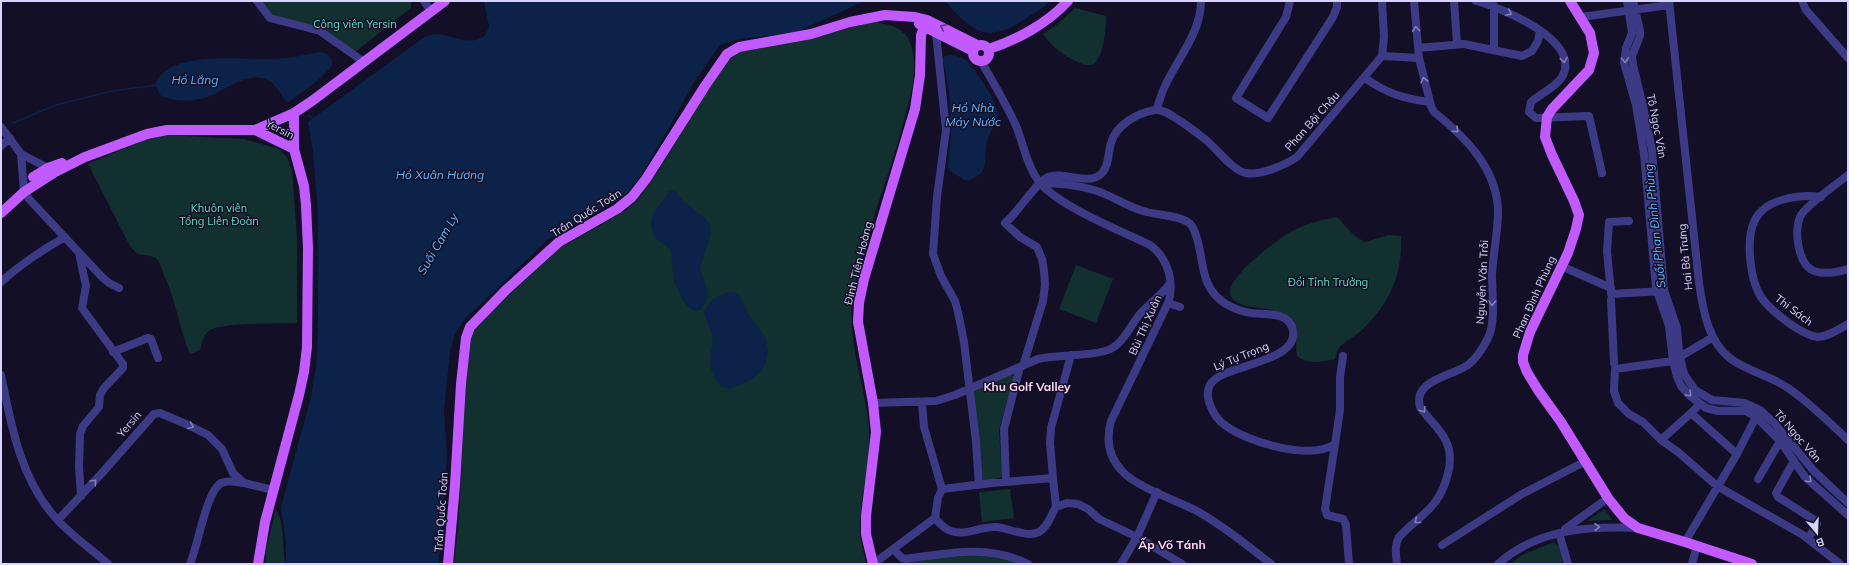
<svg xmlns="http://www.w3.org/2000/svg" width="1849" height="565" viewBox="0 0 1849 565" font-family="Mulish,sans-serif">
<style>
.green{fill:#12302f}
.water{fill:#0c2248}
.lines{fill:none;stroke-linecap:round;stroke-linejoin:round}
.stream{stroke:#0c2248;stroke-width:1.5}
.minor{stroke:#3d3a85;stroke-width:8}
.major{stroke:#c25bff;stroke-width:10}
.oneway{stroke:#837fbc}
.oneway2{stroke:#623188}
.labels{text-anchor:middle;stroke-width:3;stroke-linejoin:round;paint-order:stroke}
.park-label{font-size:11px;fill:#5fe0c0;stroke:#130f26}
.street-label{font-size:11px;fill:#d9d4ff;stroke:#130f26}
.water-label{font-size:12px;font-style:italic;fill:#62b6ff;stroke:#130f26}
.neighbourhood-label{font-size:12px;font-weight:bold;fill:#ffd6f0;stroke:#130f26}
</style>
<rect width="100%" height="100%" fill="#130f26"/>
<path class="green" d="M261 1H411V8L355 52 323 28 273 15Z
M1075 8 1106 16C1106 28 1104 61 1091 65 1085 66 1078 62 1073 60 1061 54 1051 45 1043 34L1059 23Z
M869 23C891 22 910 29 913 53 917 77 909 101 903 124 888 182 863 237 853 296 846 340 865 384 869 427 871 458 862 490 860 521V535L866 564H454L458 530 466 385 471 339 474 331 491 312 559 249 625 211 638 200 650 184 719 73 728 60 740 52 820 36Z
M167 135 244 139 279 149 287 157 292 170 297 238V323C277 324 229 322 212 329 204 332 202 342 200 350L190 354C179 328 176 300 164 275 162 270 160 264 158 260 153 255 143 255 137 254L130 246 88 164 145 140Z
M1336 217C1342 220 1342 224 1347 228 1352 234 1358 238 1365 242L1389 235 1401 236C1403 275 1389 304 1362 330 1357 335 1341 344 1340 347 1337 350 1336 355 1335 359 1323 362 1307 365 1297 356 1295 347 1298 338 1297 329 1290 323 1283 314 1275 311 1262 306 1242 310 1232 298 1218 282 1280 238 1292 231 1306 224 1321 220 1336 217Z
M1076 265 1113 279 1096 323 1059 309Z
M1010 373 1014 377 999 430 1002 476 1000 478 983 481 972 389Z
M1010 489 1014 518 982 522 979 492Z
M276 509 281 521 285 564H266V550Z
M1605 509 1612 520 1587 521Z
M1554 542 1559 547 1563 564H1510L1522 555Z
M981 555 1001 558 1019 564H906L943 556Z"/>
<path class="water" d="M484 1H865L796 32 740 39 720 45 694 82 666 133 642 174 629 191 618 200 547 240 462 322 455 334 450 351 444 411 447 455 441 544 438 564H286V544L281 507 311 397 316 366 318 333V212L313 152 308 122 423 38C427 36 431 35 435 34 451 34 483 53 489 26Z
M945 1H1047L1048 2 1045 6C998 37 985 48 945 1Z
M320 52C328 53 333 57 332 66L317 81 289 102 286 101C281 95 277 87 271 82 250 68 226 91 207 97 193 102 176 102 161 96L155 85C167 49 242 60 271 59 287 59 304 55 320 52Z
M952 55C957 56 961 57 966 60 975 68 998 103 998 115 997 123 991 130 988 138 982 157 993 174 966 181L950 171 948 166 951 137 949 92 943 59 945 56Z
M670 190 676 192 681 199 706 219 711 227V234L700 268 708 292 705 303 701 309 696 311 690 309 682 299 674 281 671 252 667 246 656 239 651 228V220L655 211Z
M733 292 740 296 749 315 765 337 768 350 766 361 763 370 752 379 738 386 729 389 720 386C715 379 711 372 710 363 709 354 715 344 712 335 710 327 705 320 704 311 711 299 719 293 733 292Z"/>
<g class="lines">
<path class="stream" d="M1632 43 1636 34
M309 115 314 120
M13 123 56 105 112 91 157 85
M1648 158 1651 190
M1683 382 1691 391
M1702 400C1713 407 1729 406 1743 407
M1797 457 1813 476 1838 499"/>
<path class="minor" d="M257 1 270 18 320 31 364 62
M424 1 431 11
M1290 1 1286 17 1236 98 1268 118 1333 17 1337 7V1
M1454 1 1457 44
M1476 1C1502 8 1583 41 1562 77 1555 88 1540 94 1531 102L1529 112 1536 118 1589 116 1602 173
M1627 1 1632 33 1626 48 1624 63 1636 105 1644 154 1656 288 1669 326 1673 361 1677 377 1681 386 1689 395 1706 408 1718 411H1746L1756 417 1780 441 1805 477 1848 515
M1633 1 1640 31V36L1632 56 1633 65 1643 106 1652 150 1664 290 1677 328 1679 352 1684 374 1695 390 1712 400 1745 403 1760 410 1775 424 1814 471 1848 503
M1669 1 1699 283C1703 310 1708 342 1731 359 1747 371 1771 376 1788 388 1810 403 1829 422 1848 440
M1802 1 1806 10 1848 58
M1494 6V50
M1581 17 1669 5
M936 33 946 130 937 197 933 254 941 276 955 301 958 312 964 342 976 442 979 485
M1418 48 1464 44 1522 56 1532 51 1538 41 1540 31
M1382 56 1419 58
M981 61C993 83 1007 105 1017 128 1024 147 1028 169 1041 184 1063 208 1119 230 1150 245 1168 258 1175 283 1168 303L1111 421C1106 439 1108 456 1122 471 1135 486 1177 501 1197 511 1223 526 1247 545 1271 564
M1365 78C1386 93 1404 99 1430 102
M1157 110C1165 69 1201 41 1201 1
M1 127 21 154 24 192 29 199 101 276 109 283 119 288
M1 146 10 138
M21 154 52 170
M1848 175C1836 185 1809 203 1801 215 1793 229 1798 265 1814 271 1825 275 1838 272 1848 269
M1040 183C1058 183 1077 185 1094 190 1112 195 1128 208 1147 212 1158 215 1186 216 1192 226 1207 253 1195 285 1226 304 1233 308 1243 312 1251 313 1265 315 1289 311 1293 330 1299 362 1226 365 1212 382 1207 388 1207 395 1209 402 1212 411 1218 421 1226 426 1248 442 1310 461 1335 444L1340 410V377L1343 356
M1821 197C1808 195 1796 196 1782 200 1753 208 1748 229 1750 257 1751 269 1754 286 1761 297 1768 308 1780 316 1790 324 1798 329 1808 336 1817 337 1828 337 1839 329 1848 324
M1629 221 1609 222 1607 251 1611 294 1662 291
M79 253 86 286 82 308 123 364V368L104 388 100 395 99 407 83 426 80 434 79 467 81 496
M1561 266 1611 288
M1 282C21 264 42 250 65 237
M1611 300 1614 363
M1168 303 1180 307
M1713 337 1673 361 1615 369 1614 391 1618 403 1629 414 1643 422 1661 440 1678 452 1717 486 1803 535 1840 564
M113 352 148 338 151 339 158 358
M1023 366 1043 301 1045 285 1044 271 1042 259 1037 247 1020 237 1005 223C1018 213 1035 183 1048 177 1063 171 1089 186 1101 174 1109 167 1108 153 1111 143 1116 125 1137 113 1155 110 1163 109 1171 115 1177 119 1187 125 1197 133 1206 140 1217 149 1233 171 1246 173 1260 176 1285 165 1297 157L1382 56 1384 37 1382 1
M1 375C11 424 20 477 54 516 69 534 90 548 108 564
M873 403 936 401 955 395 1038 359C1060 354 1083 357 1105 351 1123 346 1129 327 1140 314 1150 303 1162 295 1170 283
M922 403 924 427 942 489
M1700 404 1691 413 1737 454
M1661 440 1691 413
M1335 444 1325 509 1327 515 1343 519 1346 525 1349 564
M1794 461 1776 493 1778 497 1816 521 1817 524 1808 539
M1053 478 1050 443 1051 428 1071 355
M1758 479 1780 441
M1006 482 1004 429 1020 367
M935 518 938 498 942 489 992 483 1053 478 1056 507
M58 520 102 473 154 414 160 413 188 425 208 435 222 449 233 473 244 483 273 490
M1565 529 1608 498
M1559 533 1568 564
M1685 542 1737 454 1756 417
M1442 545 1522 494 1586 461
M893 549 902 558 906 559C947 553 989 544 1028 564
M190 564C198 546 206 492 221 483 228 480 236 482 243 483
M873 564 935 518C939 523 944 529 951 531 967 536 981 526 996 527 1009 528 1026 538 1039 532 1048 527 1051 515 1056 507L1067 503 1078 504 1088 509 1099 519 1137 537 1182 564
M1121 564 1137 537 1157 492
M1397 564C1396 554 1394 546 1399 537 1421 514 1440 508 1448 473 1451 462 1451 452 1446 441 1440 428 1428 419 1420 407 1412 380 1453 376 1468 365 1477 358 1483 348 1488 338 1496 323 1492 292 1492 275 1493 254 1498 232 1498 211 1497 168 1465 137 1434 112L1431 106 1419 58 1414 1
M1498 564C1537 529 1588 526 1638 528
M1692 564 1697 545"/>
<path class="major" d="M1570 1 1590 33 1594 53 1589 70 1552 109 1547 117 1545 137 1552 155 1574 201 1579 215 1576 229 1568 253 1530 332 1523 355V362L1527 372 1538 390 1561 422 1608 498 1624 518 1638 528 1685 542 1752 564
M919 24 973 51
M973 53a8 8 0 1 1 16 0a8 8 0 1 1-16 0Z
M989 49C1017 40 1048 23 1068 1
M255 130 294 149
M33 177 48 168 62 163
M1 213 24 192 55 172 85 157 147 134 167 130H255L294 113
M258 564 265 522 299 395 304 372 307 347 308 248 306 205 304 186 294 149V113L312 101 445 1
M448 564 455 485 461 384 466 338 470 327 506 290 559 242 617 209 632 197 646 179 705 86 727 54 739 47 811 34 850 22 885 15 915 17 927 20 977 45
M873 564 866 534V516L876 432 873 403 858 322 859 303 864 279 915 109 920 75 921 35 927 20"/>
</g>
<defs><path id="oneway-chevron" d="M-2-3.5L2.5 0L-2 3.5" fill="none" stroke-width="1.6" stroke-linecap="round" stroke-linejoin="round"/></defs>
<g class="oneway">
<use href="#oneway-chevron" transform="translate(1509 13) rotate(27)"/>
<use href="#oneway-chevron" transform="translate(1416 29) rotate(-95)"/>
<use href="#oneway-chevron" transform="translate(1564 60) rotate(81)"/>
<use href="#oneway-chevron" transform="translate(1625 60) rotate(86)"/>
<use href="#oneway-chevron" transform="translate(1424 80) rotate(-104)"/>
<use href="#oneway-chevron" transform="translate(1456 130) rotate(42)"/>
<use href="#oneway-chevron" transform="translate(1492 303) rotate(92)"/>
<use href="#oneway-chevron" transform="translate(1689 394) rotate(45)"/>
<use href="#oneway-chevron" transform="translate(1423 410) rotate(58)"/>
<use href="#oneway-chevron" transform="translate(191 426) rotate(23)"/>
<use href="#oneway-chevron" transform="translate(1809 480) rotate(45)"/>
<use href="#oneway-chevron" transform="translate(94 482) rotate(-47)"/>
<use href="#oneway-chevron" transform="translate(1417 521) rotate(142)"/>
<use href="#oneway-chevron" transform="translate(1597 527) rotate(-1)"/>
</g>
<use class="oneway2" href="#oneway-chevron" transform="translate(943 27) rotate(-154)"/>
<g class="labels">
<g class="park-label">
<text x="355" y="28">Công viên Yersin</text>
<text x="219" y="212">Khuôn viên<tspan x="219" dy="13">Tổng Liên Đoàn</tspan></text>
<text x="1328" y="286">Đồi Tỉnh Trưởng</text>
</g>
<g class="street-label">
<text transform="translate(1312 121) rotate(-48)" y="4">Phan Bội Châu</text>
<text transform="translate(1657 126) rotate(79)" y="4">Tô Ngọc Vân</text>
<text transform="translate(280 129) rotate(27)" y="4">Yersin</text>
<text transform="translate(586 213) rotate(-32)" y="4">Trần Quốc Toản</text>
<text transform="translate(1685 257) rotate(-96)" y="4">Hai Bà Trưng</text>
<text transform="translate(858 263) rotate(-76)" y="4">Đinh Tiên Hoàng</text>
<text transform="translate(1482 282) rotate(-87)" y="4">Nguyễn Văn Trỗi</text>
<text transform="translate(1534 297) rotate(-66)" y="4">Phan Đình Phùng</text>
<text transform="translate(1794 310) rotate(37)" y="4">Thi Sách</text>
<text transform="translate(1145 325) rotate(-66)" y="4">Bùi Thị Xuân</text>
<text transform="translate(1241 356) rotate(-22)" y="4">Lý Tự Trọng</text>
<text transform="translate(129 424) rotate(-50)" y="4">Yersin</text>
<text transform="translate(1798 436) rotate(49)" y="4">Tô Ngọc Vân</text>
<text transform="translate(441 512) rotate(-86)" y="4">Trần Quốc Toản</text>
</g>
<g class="water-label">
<text x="195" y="84">Hồ Lắng</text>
<text x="973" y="112">Hồ Nhà<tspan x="973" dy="14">Máy Nước</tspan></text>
<text x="440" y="179">Hồ Xuân Hương</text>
<text transform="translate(1655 226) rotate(-96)" y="4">Suối Phan Đình Phùng</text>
<text transform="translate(438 244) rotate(-60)" y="4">Suối Cam Ly</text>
</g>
<g class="neighbourhood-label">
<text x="1027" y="391">Khu Golf Valley</text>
<text x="1172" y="549">Ấp Võ Tánh</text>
</g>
</g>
<rect width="1849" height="565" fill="none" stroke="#d9d4ff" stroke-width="4"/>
<g transform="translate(1817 533) rotate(161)" stroke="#130f26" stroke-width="3" paint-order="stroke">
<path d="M0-3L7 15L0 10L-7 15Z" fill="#d9d4ff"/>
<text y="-6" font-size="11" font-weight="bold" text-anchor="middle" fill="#d9d4ff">B</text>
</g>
</svg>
